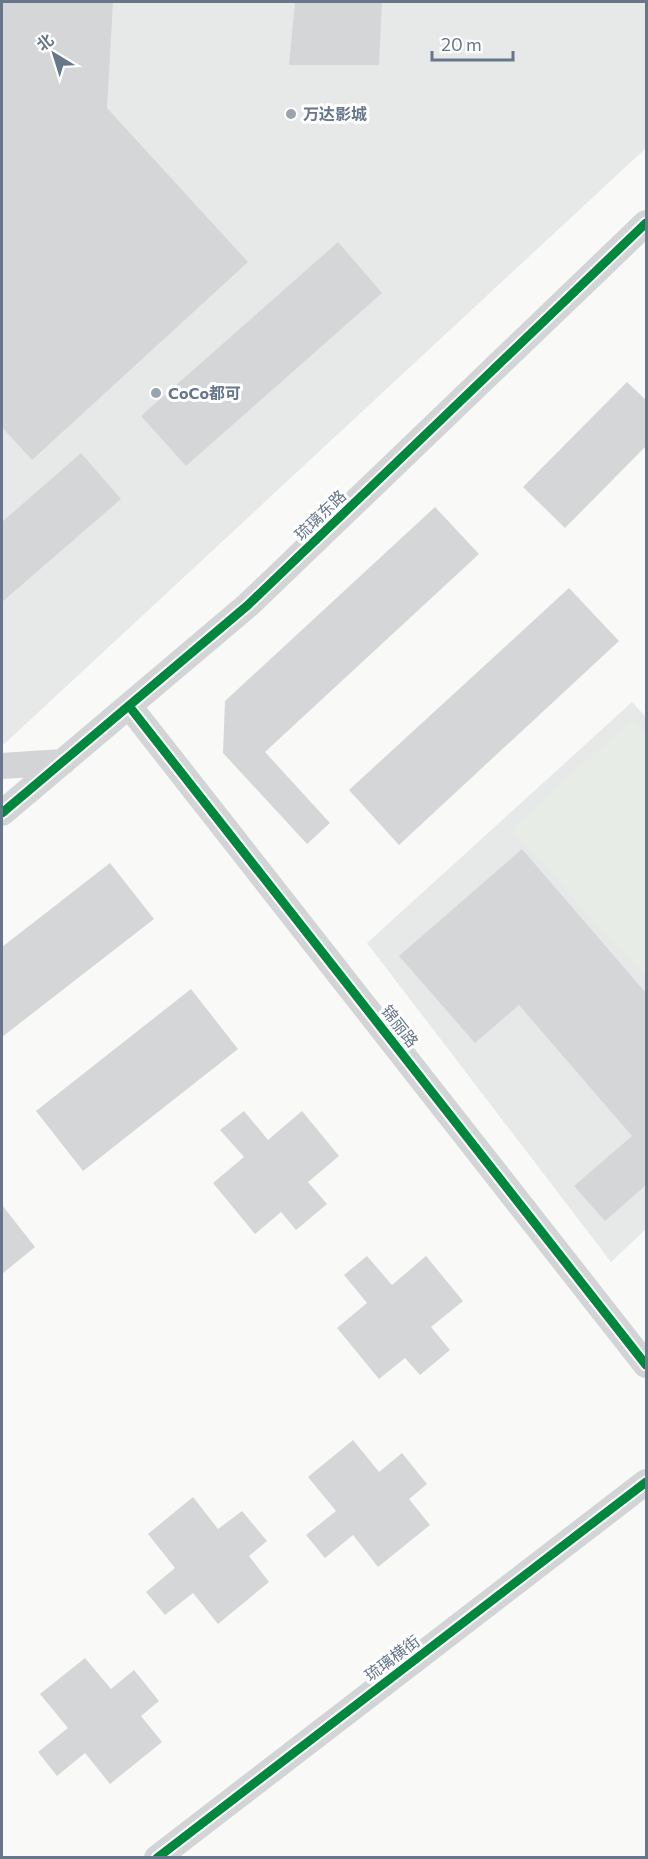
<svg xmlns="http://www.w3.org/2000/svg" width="648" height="1859" viewBox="0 0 648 1859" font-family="Commissioner,'Noto Sans SC',sans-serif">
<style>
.built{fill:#e7e9e9}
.green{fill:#e8ece6}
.building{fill:#d5d6d7}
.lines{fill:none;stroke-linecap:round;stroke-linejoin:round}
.street{stroke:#d3d4d5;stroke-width:26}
.cycleway-casing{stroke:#fff;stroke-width:13}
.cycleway{stroke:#00873e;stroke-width:9}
.poi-dot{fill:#99a4b1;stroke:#fff;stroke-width:2}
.labels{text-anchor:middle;stroke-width:6;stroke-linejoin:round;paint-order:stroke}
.poi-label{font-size:16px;font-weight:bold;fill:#66768b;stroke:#fff;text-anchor:start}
.street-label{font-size:16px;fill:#66768b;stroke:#fff}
</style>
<rect width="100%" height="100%" fill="#f9f9f8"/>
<path class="built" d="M2 2H646V148L2 746Z
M632 702 646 717V1229L611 1262 367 943Z"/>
<path class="green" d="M632 719 646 735V978L511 829Z"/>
<path class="building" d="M2 2H113L107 108 248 262 32 460 2 427Z
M295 2H382L379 65H289Z
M338 242 382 293 186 466 141 416Z
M627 382 646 400V446L565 528 523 487Z
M81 453 121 499 2 602V522Z
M435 507 479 554 265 752 330 823 307 844 223 753 225 701Z
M569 588 619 641 399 845 349 790Z
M522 849 646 993V1185L605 1221 574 1186 632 1136 519 1005 475 1043 399 956Z
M110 863 154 919 2 1037V947Z
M191 989 238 1049 83 1171 36 1111Z
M244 1111 268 1140 302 1111 339 1156 308 1182 327 1204 296 1230 281 1212 255 1234 213 1183 244 1157 220 1130Z
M2 1205 35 1247 2 1274Z
M367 1256 392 1285 426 1256 463 1301 431 1327 450 1350 420 1375 405 1358 379 1379 337 1328 367 1303 344 1275Z
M353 1440 379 1472 402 1453 427 1484 409 1499 430 1525 378 1567 353 1535 325 1558 306 1535 336 1511 308 1477Z
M193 1497 218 1529 242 1511 267 1541 249 1556 269 1582 218 1624 193 1593 165 1615 146 1592 175 1568 148 1534Z
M85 1658 111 1689 134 1670 159 1701 141 1716 162 1742 110 1784 85 1753 57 1776 38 1752 68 1728 40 1694Z"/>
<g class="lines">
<path class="street" d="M129 706 646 1365
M2 766 63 762
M2 813 248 605 646 223
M157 1858 646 1482"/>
<g class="cycleway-casing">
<path id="cycleway" d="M129 706 646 1365
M2 813 248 605 646 223
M157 1858 646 1482"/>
</g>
<use href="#cycleway" class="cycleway"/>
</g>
<g class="poi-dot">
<circle cx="291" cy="114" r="6"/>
<circle cx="156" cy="393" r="6"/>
</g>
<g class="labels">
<g class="poi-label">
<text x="303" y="120">万达影城</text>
<text x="168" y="399">CoCo都可</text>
</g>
<g class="street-label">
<text transform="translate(320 515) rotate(-44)" y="6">琉璃东路</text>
<text transform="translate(400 1026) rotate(52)" y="6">锦丽路</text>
<text transform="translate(392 1658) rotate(-37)" y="6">琉璃横街</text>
</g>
</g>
<rect width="648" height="1859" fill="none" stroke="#66768b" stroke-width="6"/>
<g transform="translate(54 54) rotate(322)" stroke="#ffffff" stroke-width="4.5" paint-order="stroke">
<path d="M0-4.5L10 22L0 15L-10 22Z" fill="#66768b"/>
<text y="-9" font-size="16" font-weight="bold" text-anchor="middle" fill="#66768b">北</text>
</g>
<path d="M432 51v9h81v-9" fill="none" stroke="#66768b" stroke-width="3"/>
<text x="441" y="51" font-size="18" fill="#66768b" stroke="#ffffff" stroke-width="4.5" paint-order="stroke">20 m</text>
</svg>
